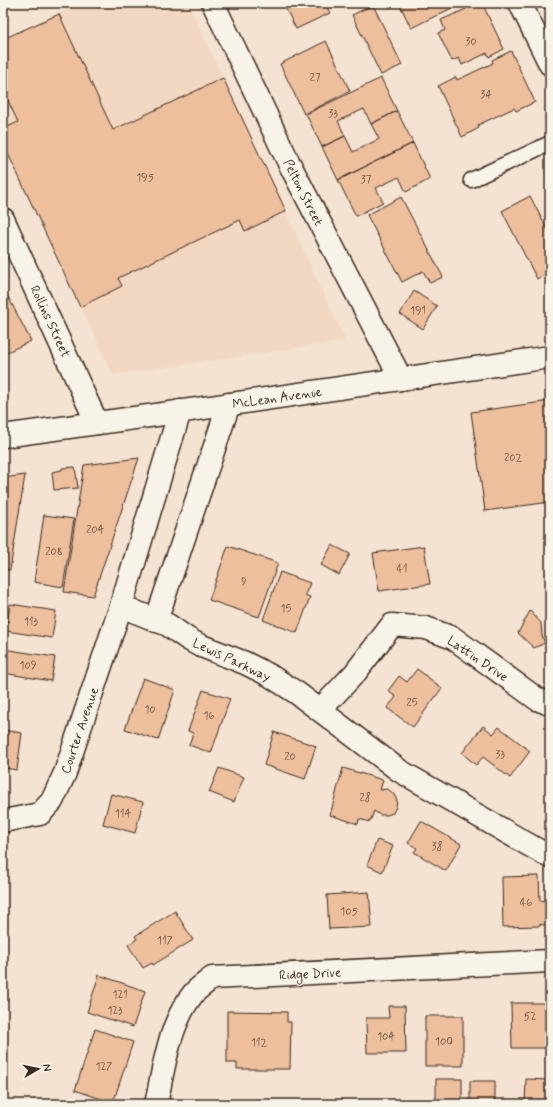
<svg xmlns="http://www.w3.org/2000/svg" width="553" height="1107" viewBox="0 0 553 1107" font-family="Mynerve,sans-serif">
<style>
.built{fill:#f2d8c2}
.building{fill:#edbf9d;stroke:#3b2a1e}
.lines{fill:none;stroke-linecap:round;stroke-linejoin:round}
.lane-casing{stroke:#3b2a1e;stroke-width:17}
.street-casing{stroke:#3b2a1e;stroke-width:25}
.secondary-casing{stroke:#3b2a1e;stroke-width:25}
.lane{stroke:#f7f3e8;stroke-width:14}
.street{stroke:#f7f3e8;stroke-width:22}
.secondary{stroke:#f7f3e8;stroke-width:22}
.labels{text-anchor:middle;stroke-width:3;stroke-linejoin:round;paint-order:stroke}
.number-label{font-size:11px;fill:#684f3e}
.street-label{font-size:13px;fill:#3b2a1e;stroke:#f7f3e8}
</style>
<rect width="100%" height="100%" fill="#f4e3d2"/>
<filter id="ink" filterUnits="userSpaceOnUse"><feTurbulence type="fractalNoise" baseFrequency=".025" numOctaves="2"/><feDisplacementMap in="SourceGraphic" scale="8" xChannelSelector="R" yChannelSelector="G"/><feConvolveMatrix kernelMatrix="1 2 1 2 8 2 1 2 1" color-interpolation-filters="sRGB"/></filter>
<g filter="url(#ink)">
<path class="built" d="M81 3H188L346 341 113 375 3 143V39Z"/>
<path class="building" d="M283 3H325L330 13 296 29Z
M399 3H462L411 28Z
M468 3H482L504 49 489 57 487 53 462 65 459 58 452 61 438 33 445 30 441 20 466 9 464 5Z
M373 5 402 65 381 75 352 15Z
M59 14 113 130 223 78 286 211 245 231 240 220 118 278 122 286 80 307 3 143V129L18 122 3 90V39Z
M326 41 350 91 304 114 280 64Z
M511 51 535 102 516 111 514 108 478 125 479 128 462 137 438 86 456 77 457 80 493 63 492 60Z
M381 78 397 111 371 124 364 109 338 121 345 136 322 147 306 114Z
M397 111 413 143 338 180 322 147 345 136 353 152 379 139 371 124Z
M413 143 430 179 406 192 399 177 376 188 383 202 356 216 338 180Z
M530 196 550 235V272L537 279 502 211Z
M401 197 443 277 430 283 423 271 402 282 367 215Z
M3 287 31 341 3 354Z
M414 291 437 306 423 329 400 314Z
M550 401V502L485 511 471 412Z
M139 458 93 596 64 592 84 465Z
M75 467 78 488 54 490 52 472 62 470V468Z
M25 475 10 570 3 569V478Z
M44 515 74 519 63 587 34 582Z
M332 545 350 554 339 575 321 565Z
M228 546 278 563 259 617 209 600Z
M424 546 430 584 379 591 373 553Z
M280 572 310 583 305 595 310 597 297 633 263 620Z
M10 604 56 611 52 638 6 631Z
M530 611 541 623 542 636 545 643 534 648 518 633Z
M3 649 55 657 51 681 3 673Z
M417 669 442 688 413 727 387 708 396 697 388 691 399 676 407 682Z
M143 678 175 690 158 740 125 729Z
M203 690 230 699 211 753 189 745 193 733 188 731Z
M483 726 493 734 499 727 530 751 510 778 483 757 476 765 462 753Z
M3 730 22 733 17 770 5 768 4 776Z
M274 732 316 746 305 779 264 765Z
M219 768 244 777 234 802 209 792Z
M343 768 383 780 380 790 387 789 393 793 397 800 396 807 393 813 387 815H380L374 811 370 822 359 819 358 824 330 815Z
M111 794 143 802 135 833 103 824Z
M421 821 461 844 446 871 414 852 417 848 408 843Z
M377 840 393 846 382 872 367 865Z
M539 876 540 901 546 900 550 902V924L543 925 540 924V926L503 927 502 877Z
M369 892 372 927 329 929 327 895Z
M175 911 193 940 153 965 152 963 143 968 128 945 137 939 135 936Z
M99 975 145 991 133 1027 87 1012Z
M511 1003H548L550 1048H512Z
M388 1006H405L406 1053H367L366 1018H389Z
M227 1011 287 1012V1022H291L290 1069H237V1063H227Z
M425 1016H463V1066H425Z
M95 1029 133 1042 113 1103 75 1090Z
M436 1079H462V1104H436Z
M526 1079 550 1080V1104H525Z
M470 1081H495V1104H470Z"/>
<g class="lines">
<g class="lane-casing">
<path id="lane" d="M471 180 550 143"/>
</g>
<g class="street-casing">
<path id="street" d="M213 3 289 163 401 379
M520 3 550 64
M3 219 97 423
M121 606 168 625 188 639 199 645 245 663 269 675 297 693 400 771 550 857
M156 621 229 404
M320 710 355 673 392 625 426 628 453 638 537 699 550 704
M3 821 40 814 52 801 65 773 121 606 180 411
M156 1104C164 1067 169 1024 193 994 198 988 206 983 212 978L550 961"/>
</g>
<g class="secondary-casing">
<path id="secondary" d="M3 436 156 415 550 357"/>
</g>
<use href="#lane" class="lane"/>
<use href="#street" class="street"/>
<use href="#secondary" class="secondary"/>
</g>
</g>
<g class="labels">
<g class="number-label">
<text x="471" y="45">30</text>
<text x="315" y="81">27</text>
<text x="486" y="98">34</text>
<text x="333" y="117">33</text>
<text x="145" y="181">195</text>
<text x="366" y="183">37</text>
<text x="418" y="314">191</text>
<text x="513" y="461">202</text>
<text x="95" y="533">204</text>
<text x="54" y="555">208</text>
<text x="402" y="572">41</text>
<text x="244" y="585">9</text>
<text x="286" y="612">15</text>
<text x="31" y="625">113</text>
<text x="28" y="669">109</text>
<text x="412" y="706">25</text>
<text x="150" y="713">10</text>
<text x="209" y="719">16</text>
<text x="500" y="758">33</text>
<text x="290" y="760">20</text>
<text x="365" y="801">28</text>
<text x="123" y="817">114</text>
<text x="437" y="850">38</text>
<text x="526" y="906">46</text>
<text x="349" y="915">105</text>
<text x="165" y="944">117</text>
<text x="120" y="998">121</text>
<text x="115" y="1014">123</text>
<text x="530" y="1020">52</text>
<text x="386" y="1040">104</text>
<text x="444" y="1045">100</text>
<text x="259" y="1046">112</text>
<text x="104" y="1070">127</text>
</g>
<g class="street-label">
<text transform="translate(304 192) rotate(63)" y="5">Pelton Street</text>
<text transform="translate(51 321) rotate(65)" y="5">Rollins Street</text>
<text transform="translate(277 397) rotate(-8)" y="5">McLean Avenue</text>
<text transform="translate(478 658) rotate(34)" y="5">Lattin Drive</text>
<text transform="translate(232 659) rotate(25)" y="5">Lewis Parkway</text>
<text transform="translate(79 730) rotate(-71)" y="5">Courter Avenue</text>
<text transform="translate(310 973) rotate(-3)" y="5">Ridge Drive</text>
</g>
</g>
<rect width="553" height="1107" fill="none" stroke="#f7f3e8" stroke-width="16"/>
<rect x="8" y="8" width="537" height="1091" fill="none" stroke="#3b2a1e" stroke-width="1.5" filter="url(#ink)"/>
<g transform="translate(38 1069) rotate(81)" stroke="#f7f3e8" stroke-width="3" paint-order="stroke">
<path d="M0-3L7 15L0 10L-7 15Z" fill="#3b2a1e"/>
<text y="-6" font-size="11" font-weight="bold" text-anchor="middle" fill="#3b2a1e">N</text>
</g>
</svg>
